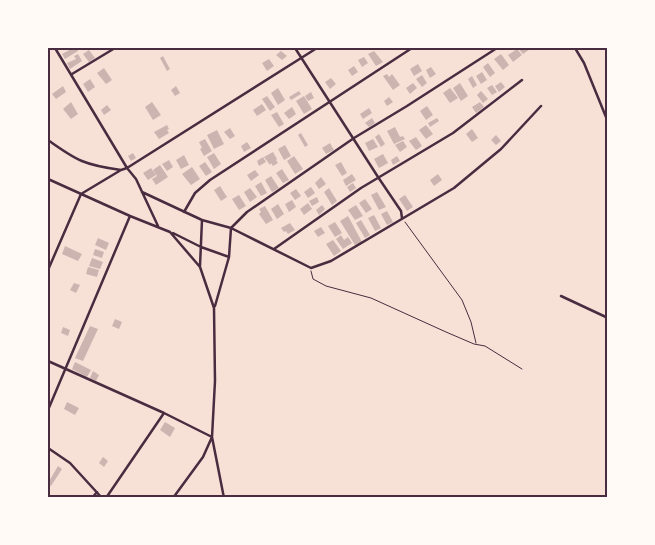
<svg xmlns="http://www.w3.org/2000/svg" width="655" height="545" viewBox="0 0 655 545" font-family="Lato,sans-serif">
<style>
.building{fill:#ccb4b1}
.lines{fill:none;stroke-linecap:round;stroke-linejoin:round}
.path{stroke:#4a2c40;stroke-width:1}
.minor{stroke:#4a2c40;stroke-width:2.5}
.neatline{fill:none;stroke:#4a2c40;stroke-width:2}
</style>
<rect width="100%" height="100%" fill="#f7e1d7"/>
<path class="building" d="M73 48H76L78 51 65 59 62 54Z
M518 48H528L530 49 523 54Z
M517 49 522 55 513 62 508 55Z
M89 50 95 58 89 62 83 54Z
M281 51 287 56 282 60 276 55Z
M374 51 383 62 376 66 368 54Z
M78 54 82 61 70 69 67 63 76 59 74 56Z
M501 54 509 65 503 70 494 59Z
M163 56 170 69 167 71 160 58Z
M364 57 368 63 362 67 358 60Z
M269 59 274 66 267 71 262 63Z
M488 63 495 73 490 77 483 67Z
M418 64 422 71 414 76 410 69Z
M354 66 358 72 352 76 348 70Z
M431 67 436 74 430 78 426 70Z
M104 68 112 80 106 84 97 73Z
M482 72 487 80 481 84 476 76Z
M387 74 389 77 392 74 400 85 393 90 383 76Z
M422 75 427 83 422 87 416 79Z
M472 76 477 85 473 88 468 79Z
M331 78 336 84 330 89 325 82Z
M90 79 95 87 88 92 83 84Z
M501 82 505 87 499 92 495 86Z
M413 83 417 88 410 94 406 88Z
M460 83 468 96 461 101 453 88Z
M492 85 497 92 492 95 487 88Z
M63 86 66 92 56 99 52 94Z
M176 86 180 93 175 96 171 90Z
M278 88 285 100 278 105 271 93Z
M450 88 458 98 450 103 443 93Z
M299 91 301 94 291 100 289 97Z
M481 91 488 99 483 103 477 95Z
M311 92 314 98 308 101 305 96Z
M267 96 275 107 270 111 262 99Z
M304 96 312 109 304 114 296 101Z
M389 97 393 102 387 106 384 101Z
M71 102 78 114 71 119 63 109Z
M152 102 161 115 153 120 145 107Z
M480 102 484 107 476 113 472 107Z
M262 104 266 110 257 116 253 110Z
M107 105 111 110 104 115 101 110Z
M427 106 433 115 426 120 420 111Z
M292 107 296 114 289 119 284 113Z
M369 108 372 113 363 119 360 114Z
M277 112 284 124 279 127 271 115Z
M372 118 375 123 369 127 365 123Z
M437 118 439 121 430 127 428 123Z
M167 125 169 129 167 130 169 133 159 139 154 132Z
M426 125 433 134 426 139 419 130Z
M395 127 400 137 403 136 405 139 394 144 387 131Z
M230 128 235 136 230 139 224 132Z
M472 129 478 138 472 142 466 134Z
M217 130 224 144 214 149 207 135Z
M301 133 308 145 305 147 298 135Z
M379 134 385 144 381 147 375 137Z
M496 135 501 141 496 145 491 140Z
M416 137 422 146 416 150 409 141Z
M205 139 212 151 204 156 200 149 202 148 199 142Z
M373 139 378 147 369 151 365 143Z
M403 141 407 147 400 152 395 145Z
M247 142 251 148 244 152 241 146Z
M330 143 334 150 326 154 322 148Z
M285 145 291 156 284 160 278 149Z
M273 152 277 159 276 160 278 163 273 166 271 163 270 165 264 157Z
M133 153 136 158 131 161 128 156Z
M214 153 221 164 214 169 207 157Z
M383 154 388 163 379 168 374 159Z
M184 155 189 165 181 169 176 160Z
M294 156 303 169 295 174 287 161Z
M397 156 400 161 393 165 391 160Z
M263 157 266 162 259 166 257 161Z
M169 160 173 167 167 171 162 164Z
M205 162 212 172 206 176 199 166Z
M341 162 347 173 342 176 335 165Z
M160 165 168 177 156 185 152 179 157 176 153 170Z
M192 167 200 179 191 185 182 174Z
M151 168 156 175 148 180 143 173Z
M282 169 289 180 283 183 276 173Z
M255 170 259 175 251 181 247 175Z
M352 174 356 180 346 186 343 180Z
M438 174 442 180 434 186 430 180Z
M271 176 279 188 272 192 265 180Z
M321 177 326 184 319 189 315 183Z
M261 182 267 193 261 196 255 186Z
M353 183 356 188 350 192 347 187Z
M220 186 227 197 221 201 214 190Z
M311 187 315 193 308 198 304 192Z
M250 188 257 197 250 202 244 192Z
M329 188 337 201 332 205 324 192Z
M296 189 301 196 295 200 290 193Z
M377 192 386 207 379 210 371 195Z
M239 195 246 206 239 210 232 199Z
M405 195 413 207 407 211 399 199Z
M317 197 319 202 312 206 309 201Z
M365 199 372 209 366 213 359 203Z
M292 200 296 207 289 212 285 204Z
M308 203 312 209 304 215 300 209Z
M278 204 284 214 277 219 271 209Z
M322 205 325 209 319 215 316 210Z
M356 205 363 216 355 220 348 210Z
M265 206 273 220 266 224 259 214 261 212 259 209Z
M387 211 393 222 387 225 381 214Z
M374 215 381 228 375 231 368 218Z
M348 216 362 242 355 245 340 221Z
M361 220 370 235 365 238 356 223Z
M335 222 342 233 335 237 328 226Z
M290 223 295 230 288 234 286 231 284 232 281 228Z
M321 227 325 233 318 237 314 231Z
M341 235 344 240 348 237 352 243 343 249 336 239Z
M98 238 109 243 106 250 95 245Z
M333 240 341 251 334 256 326 244Z
M65 246 82 254 78 261 62 254Z
M95 249 104 252 102 258 93 255Z
M92 258 103 262 100 269 89 266Z
M88 267 99 270 97 277 86 274Z
M74 283 80 285 76 293 70 290Z
M115 319 122 322 119 329 112 326Z
M90 326 98 329 83 361 75 358Z
M63 327 70 330 68 336 61 333Z
M75 362 91 370 87 377 72 369Z
M93 371 99 375 96 381 90 378Z
M67 402 79 408 75 415 64 409Z
M165 422 175 428 170 437 160 430Z
M103 457 108 461 104 467 99 463Z
M58 466 62 469 51 486 48 483Z"/>
<g class="lines">
<path class="path" d="M405 222 462 300 471 322 476 343
M311 271 313 279 326 286 371 298 446 332 474 344 485 346 522 369"/>
<path class="minor" d="M55 48 127 168 136 179 158 226
M295 48 378 177 401 211 402 218
M575 48 584 63 608 122
M72 74 115 48
M48 140C77 161 85 165 121 170
M48 179 130 216 170 232 200 267 214 308 215 381 212 437 224 498
M142 192 202 220 231 228 311 268 331 261 454 188 501 149 541 106
M184 212 195 193 210 180 412 48
M173 233 201 247 229 257
M274 249 361 188 453 133 522 80
M200 266 202 220
M48 270 81 194 121 170 127 168 317 48
M561 296 608 318
M215 306 229 257 231 228 247 212 354 138 407 106 497 48
M48 361 164 413 212 437 203 457 173 498
M48 410 130 216
M48 448 70 463 102 498
M92 498 97 492
M106 498 164 413"/>
</g>
<rect width="655" height="545" fill="none" stroke="#fffaf5" stroke-width="98"/>
<rect x="49" y="49" width="557" height="447" class="neatline"/>
</svg>
